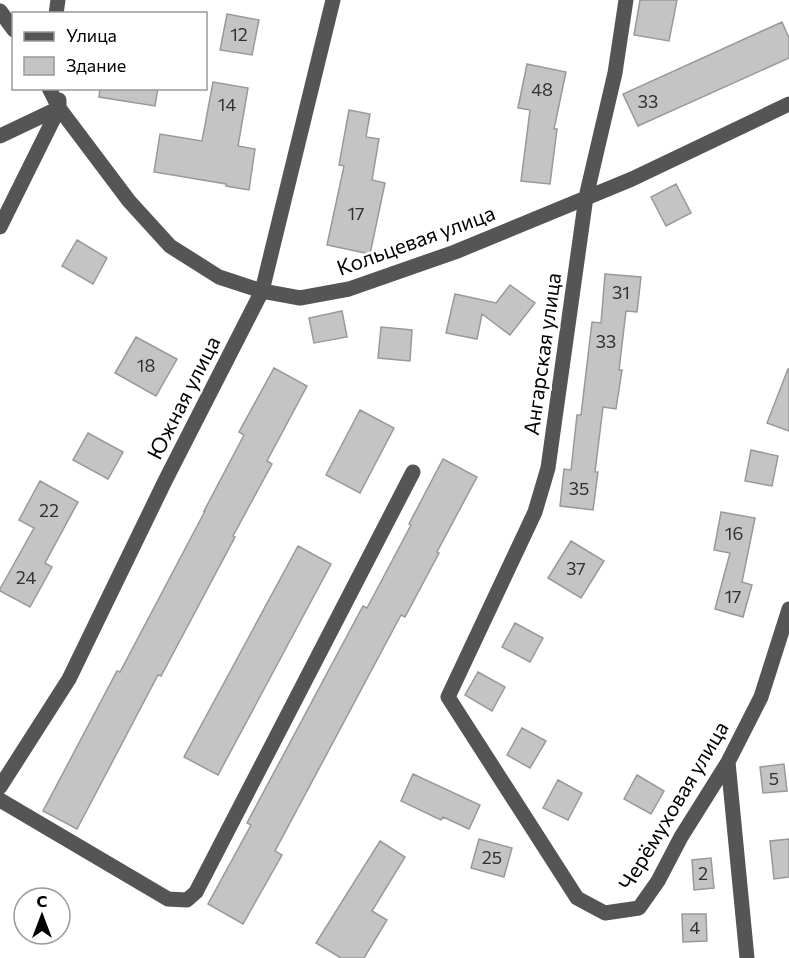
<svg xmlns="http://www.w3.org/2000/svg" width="789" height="958" viewBox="0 0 789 958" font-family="Commissioner,sans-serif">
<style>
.building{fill:#c4c4c4;stroke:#999;stroke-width:1.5}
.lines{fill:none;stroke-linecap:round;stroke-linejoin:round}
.minor{stroke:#555;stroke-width:15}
.labels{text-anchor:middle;stroke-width:5;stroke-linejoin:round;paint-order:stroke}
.number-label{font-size:18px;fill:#313131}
.street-label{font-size:21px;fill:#000;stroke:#fff}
</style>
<rect width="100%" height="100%" fill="#fff"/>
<path class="building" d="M640 0H677L669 41 634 35Z
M227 14 259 20 252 55 220 50Z
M782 22 789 38V58L638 126 623 94Z
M527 64 566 72 554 129H557L550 184 521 181 530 110 518 108Z
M213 82 248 88 238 146 255 149 249 190 226 186V184L154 172 160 134 202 141Z
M100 88H158L155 106 99 97Z
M349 110 370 114 366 137 379 139 372 180 385 183 370 254 327 245 344 166 339 165Z
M676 184 691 213 666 226 651 197Z
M77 240 107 258 93 284 62 266Z
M605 274 641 277 637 312 626 311 619 370H622L616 409 603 407 595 472H598L593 510 560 506 564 469 571 470 577 415H581L592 322 601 323Z
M510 285 535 303 510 335 482 314 477 339 446 333 455 294 496 303Z
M342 311 347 337 314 343 309 318Z
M381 327 412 330 410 361 378 358Z
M136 337 177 359 156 396 115 373Z
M274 368 307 386 267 461 272 464 233 536 235 537 161 676 158 675 77 829 43 811 117 671 120 672 205 511H204L244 435 239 432Z
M788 369H789V431L767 423Z
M360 410 394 428 360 493 326 475Z
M88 433 123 452 108 479 73 460Z
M751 450 778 456 772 486 745 481Z
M443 459 477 477 437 552 439 553 405 617 401 615 275 851 282 855 243 924 208 904 251 825 247 823 363 606 367 608 411 525 409 524Z
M40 481 78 502 45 563 52 567 30 607 0 591V589L34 528 19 520Z
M721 512 755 518 742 582 752 585 743 617 715 609 730 553 714 550Z
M571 541 604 561 581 598 548 578Z
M298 546 331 564 218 775 184 757Z
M515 623 543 638 530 662 502 647Z
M478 672 505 687 492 711 465 695Z
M522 728 546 741 530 768 507 755Z
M784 764 787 791 763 793 760 767Z
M413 774 480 805 469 829 443 817 441 820 401 801Z
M637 775 664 791 651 814 624 799Z
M558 780 582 793 568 820 543 808Z
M479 839 512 848 504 877 471 868Z
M789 839V877L774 879 770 841Z
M380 841 405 857 372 911 387 920 364 958H341L316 943Z
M711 858 714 888 694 890 692 860Z
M682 914H706L707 941 683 942Z"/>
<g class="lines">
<path class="minor" d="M626 0 615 73 586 197 548 468 535 512 448 697 577 898 605 913 639 908 658 881 681 837 728 762 761 697 789 609
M0 11 14 30
M56 14 58 0
M49 88 59 108 129 201 170 246 219 277 262 291 300 298 349 289 455 252 632 179 789 104
M0 136 59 108
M0 227 59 108V100
M728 762 747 958
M0 787 69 679 165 481 262 291 333 0
M0 800 168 899 187 900 196 892 413 472"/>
</g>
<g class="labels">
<g class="number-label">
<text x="239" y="41">12</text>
<text x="542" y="96">48</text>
<text x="648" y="108">33</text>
<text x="227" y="111">14</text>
<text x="356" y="220">17</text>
<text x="621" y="299">31</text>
<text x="606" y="348">33</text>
<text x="146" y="372">18</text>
<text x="579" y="495">35</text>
<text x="49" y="517">22</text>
<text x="734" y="540">16</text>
<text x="576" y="575">37</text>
<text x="26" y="584">24</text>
<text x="733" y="603">17</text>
<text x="774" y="785">5</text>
<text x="492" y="864">25</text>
<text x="703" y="880">2</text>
<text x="695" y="934">4</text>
</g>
<g class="street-label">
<text transform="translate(416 241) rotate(-20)" y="7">Кольцевая улица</text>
<text transform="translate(543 354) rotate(-82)" y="7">Ангарская улица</text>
<text transform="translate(184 398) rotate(-63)" y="7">Южная улица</text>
<text transform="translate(674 806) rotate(-59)" y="7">Черёмуховая улица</text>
</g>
</g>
<rect x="12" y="12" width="195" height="78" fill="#ffffff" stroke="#999999" stroke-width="1.5"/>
<rect x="24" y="32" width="30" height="9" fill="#555555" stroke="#999999" stroke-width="1.5"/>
<text x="66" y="42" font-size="18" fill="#000000">Улица</text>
<rect x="24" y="57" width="30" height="18" fill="#c4c4c4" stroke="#999999" stroke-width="1.5"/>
<text x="66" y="72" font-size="18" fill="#000000">Здание</text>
<g transform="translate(42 916)"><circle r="28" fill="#ffffff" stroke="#999999" stroke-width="1.5"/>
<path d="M0-4.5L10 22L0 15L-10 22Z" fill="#000000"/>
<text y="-9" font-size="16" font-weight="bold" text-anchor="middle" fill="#000000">С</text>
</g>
</svg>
